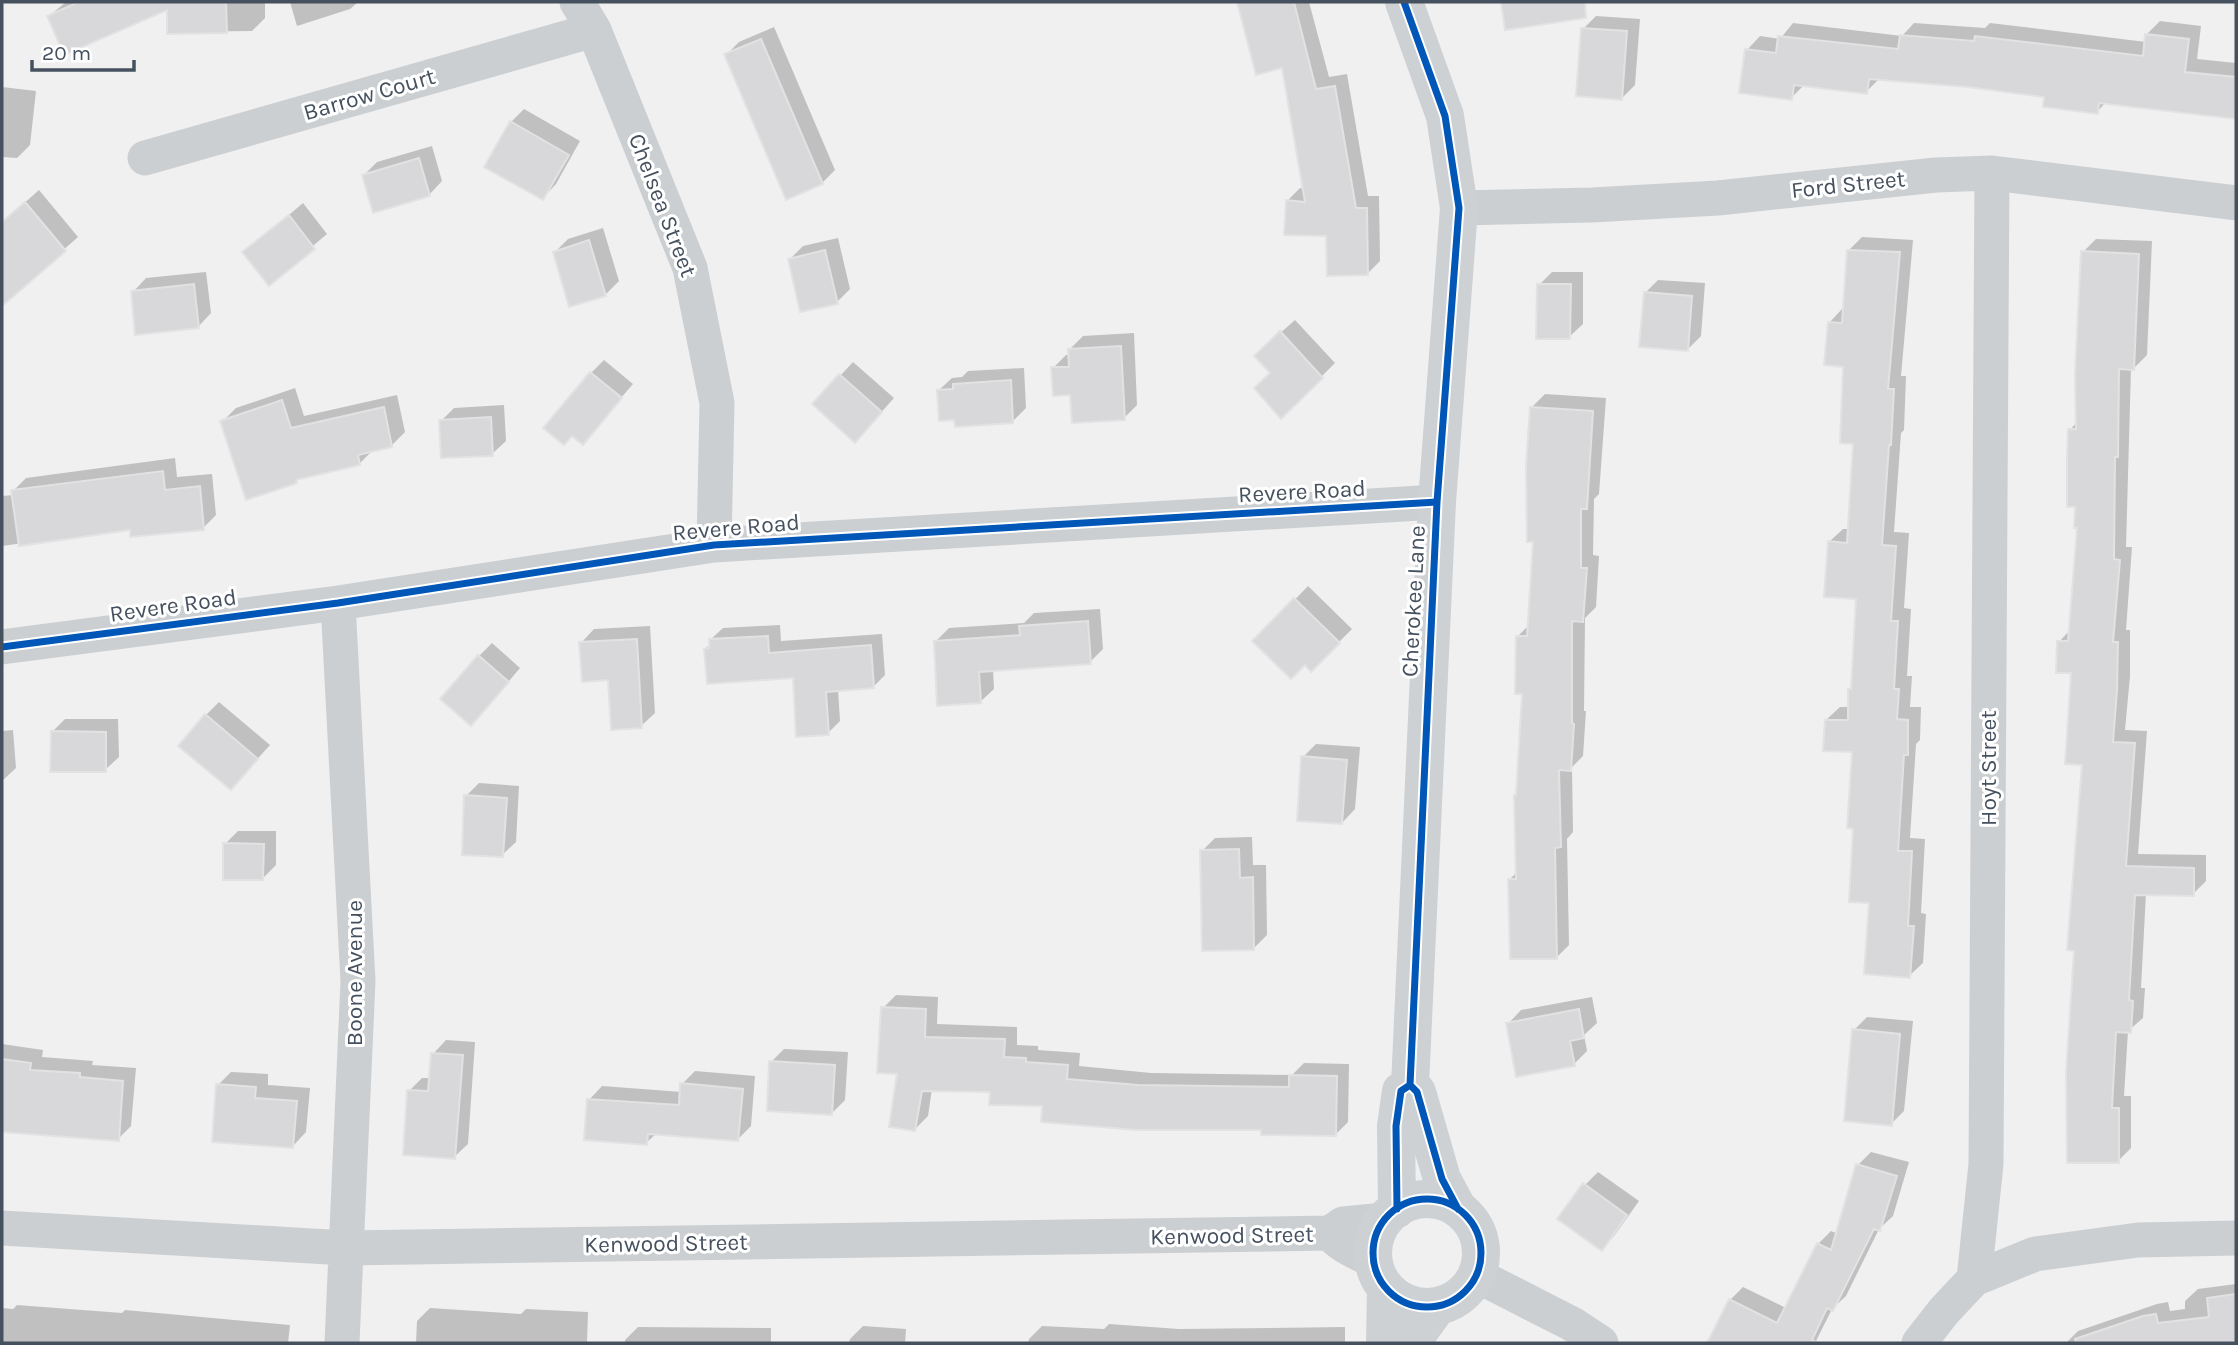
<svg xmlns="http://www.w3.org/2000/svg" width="2238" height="1345" viewBox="0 0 2238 1345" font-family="Karla,sans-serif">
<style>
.shadow{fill:#0003}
.building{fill:#d8d8db;stroke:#e2e2e3;stroke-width:2}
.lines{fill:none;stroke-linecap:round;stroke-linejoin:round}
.street{stroke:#cccfd1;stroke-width:35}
.secondary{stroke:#cdd1d4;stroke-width:38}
.cycleway-casing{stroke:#fff;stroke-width:11}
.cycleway{stroke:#0057b8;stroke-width:7}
.labels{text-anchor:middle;stroke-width:6;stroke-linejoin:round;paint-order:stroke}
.street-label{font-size:23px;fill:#46515f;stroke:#fff}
</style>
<rect width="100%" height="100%" fill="#f1f0f0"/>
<path class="shadow" d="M66 2H265V18L252 31 169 32V7L49 16Z
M290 2H358L350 9 297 26Z
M1239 2H1309L1329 77 1347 74 1368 196H1379L1380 261 1368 273 1328 234 1287 201 1300 188 1304 189 1284 66 1258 73Z
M1596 16 1640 19 1635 85 1622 98 1583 29Z
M2160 21 2201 26 2197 59 2236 63V117L2106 102 2097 112 2046 96 1968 85 1880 78 1866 92 1805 84 1791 98 1747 50 1760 36 1780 39 1793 23 1902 36 1914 23 1985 28 1990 23 2146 42 2147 34Z
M774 27 835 170 822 183 726 55 739 42Z
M2 87 36 91 30 145 17 158 2 157Z
M524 109 580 141 556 184 543 198 511 122Z
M432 146 442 181 429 195 364 175 377 162Z
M39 190 78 237 12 295 2 283V266L6 261 2 255V249L8 242 2 235V223Z
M303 203 327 234 269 283 245 252Z
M603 228 619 281 606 294 571 305 555 252 568 239Z
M1862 237 1913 240 1901 376H1906L1904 430 1901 433 1894 532 1909 533 1904 608 1911 609 1907 676H1912L1910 707H1921L1920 740 1916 744 1910 838 1925 839 1921 913 1926 914 1923 963 1909 976 1871 901 1855 827 1854 751 1826 720 1840 707H1850L1858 597 1829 542 1843 529H1850L1855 442 1845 365 1829 323 1842 309 1845 310 1849 250Z
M838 238 850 289 837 302 790 259 803 246Z
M2096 239 2152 241 2147 355 2134 368H2131L2126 547H2132L2126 630H2130V676L2125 730 2147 731 2138 854 2206 855V881L2193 894 2146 893 2141 988H2145L2143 1018 2128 1031 2124 1096H2131V1148L2118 1161H2068L2084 763 2073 671 2059 642 2071 629 2079 526 2070 430 2077 422 2083 252Z
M206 272 211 313 198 327 133 292 146 278Z
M1552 272H1583V324L1569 337 1539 285Z
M1658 280 1705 283 1701 336 1688 349 1645 293Z
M1295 320 1335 363 1281 417 1269 343Z
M1134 333 1137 405 1124 418 1072 393 1053 368 1066 355H1070V349L1083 336Z
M604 360 633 384 582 443 572 435 591 373Z
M853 362 894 398 868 427 814 404Z
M1024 368 1026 408 1013 421 956 418 938 391 952 378 962 377 968 371Z
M295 388 304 416 397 395 405 432 392 445 373 450 359 464 301 477 296 481 222 422 236 408Z
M1545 394 1606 398 1599 494 1594 499 1593 555 1599 556 1596 607 1585 618 1584 711H1586L1583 756 1572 767 1573 832 1567 839 1569 945 1556 958 1509 880 1517 872 1518 793 1524 692 1518 636 1529 625 1534 541 1531 408Z
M504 405 506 441 492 454 441 421 454 408Z
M175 458 177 477 212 474 216 515 203 528H131L2 546V496L14 495 13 491 26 478Z
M1308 586 1352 629 1311 670 1305 663 1255 641Z
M1100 609 1103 649 1090 662 993 669 994 689 980 702 936 641 949 628 1024 623 1034 613Z
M780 625 781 641 882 634 885 675 873 687 838 689 840 721 828 733 794 676 705 649 710 644V640L723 628Z
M650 626 655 713 641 726 610 678 581 643 594 629Z
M492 643 520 668 484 711 479 656Z
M219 702 270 745 244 774 206 715Z
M65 719H118L119 757 105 770 52 732Z
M13 730 16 768 2 781V731Z
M1316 744 1360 747 1355 809 1342 823 1303 757Z
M479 783 519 786 516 842 502 855 466 796Z
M238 831H276V865L263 878 225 844Z
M1252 837 1253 865H1266L1267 935 1254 948 1202 851 1215 838Z
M896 995 938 997 937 1024 1017 1027V1045L1038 1046V1050L1080 1053 1079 1066 1151 1073 1292 1075 1304 1063 1349 1064 1348 1122 1335 1135 1044 1104 992 1090 932 1089 928 1116 915 1129 883 1008Z
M1592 997 1597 1023 1584 1035 1587 1051 1574 1064 1508 1024 1521 1010Z
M1867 1017 1913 1021 1904 1111 1891 1124 1854 1030Z
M446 1040 475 1042 468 1144 454 1157 409 1091 422 1078H431L433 1054Z
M2 1044 43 1050 42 1057 93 1061 92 1065 136 1068 131 1126 118 1139 2 1132Z
M784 1049 848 1052 845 1100 832 1113 771 1062Z
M695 1071 755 1076 751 1126 738 1139 657 1133 646 1143 589 1100 602 1086 682 1092V1084Z
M231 1072 268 1074V1085L310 1088 306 1132 293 1146 218 1085Z
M1871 1152 1909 1162 1893 1216 1879 1229 1846 1296 1832 1309 1815 1343H1720L1711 1339 1730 1300 1743 1287 1786 1308 1818 1244 1831 1231 1838 1234 1858 1165Z
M1598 1172 1639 1201 1614 1236 1601 1249 1585 1185Z
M2236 1284V1343H2066L2078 1331 2157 1304 2168 1302 2170 1311 2185 1309V1301L2198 1289Z
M17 1305 122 1313 125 1310 290 1325 288 1343H2V1308L13 1309Z
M430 1308 521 1314 526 1309 588 1312 587 1343H416L417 1321Z
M1109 1324 1179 1329 1345 1327V1343H1028L1029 1339 1042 1326 1104 1329Z
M863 1326 906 1329 905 1343H849L850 1339Z
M638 1327 771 1328V1343H625V1340Z"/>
<path class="building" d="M79 2H226L227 33 167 34V10L64 55 47 16Z
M1237 2H1294L1316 89 1335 86 1356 208H1367L1368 275 1327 276 1326 236 1284 235 1286 200 1305 202 1282 68 1256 75Z
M1501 2H1585L1586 18 1505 30Z
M1581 28 1627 31 1622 100 1576 96Z
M2145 34 2189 39 2185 72 2236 77V119L2099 103 2098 114 2043 107 2044 97 1968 87 1869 79 1867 94 1794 85 1792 100 1739 93 1745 49 1776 53 1778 36 1898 49 1900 35 1974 41 1975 36 2143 56Z
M761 39 823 184 786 200 724 54Z
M510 121 569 155 543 200 484 167Z
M419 158 430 196 373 213 362 175Z
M25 202 66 251 2 306V222Z
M289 215 315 249 269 286 242 252Z
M589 240 606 296 569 307 553 252Z
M825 250 838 304 800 312 788 259Z
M1847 250 1900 252 1888 389H1894L1891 445H1889L1882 545 1896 546 1891 621H1898L1894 689H1899L1897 719 1908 720V755H1904L1898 851H1912L1908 926H1914L1910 978 1864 974 1869 903 1849 902 1853 829 1847 828 1852 752 1823 751 1825 720H1848V689H1851L1856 599 1824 597 1828 541 1847 543 1853 444 1840 443 1843 367 1824 365 1828 322 1842 323Z
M2081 251 2139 254 2134 370 2119 369 2118 457H2115L2114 559 2120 560 2113 642H2118L2117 690 2113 742 2135 743 2126 866 2194 868V896L2135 895 2129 1000 2133 1001 2131 1033 2116 1032 2112 1108H2119V1163H2067L2066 1072 2074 951 2067 950 2082 765 2065 764 2071 673H2056L2057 641H2068L2077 528H2074L2075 507H2067V455L2068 429H2076L2075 375Z
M194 284 199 328 135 335 131 291Z
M1537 284H1571L1570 339H1536Z
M1644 292 1692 296 1688 351 1639 347Z
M1280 331 1323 378 1281 419 1254 388 1270 373 1254 356Z
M1121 346 1125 420 1072 423 1070 395 1053 396 1051 367H1069L1068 349Z
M590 372 622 398 583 445 572 436 564 445 543 428Z
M839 374 882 412 855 443 812 404Z
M1011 380 1013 423 955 427 954 420 939 421 937 390 953 389V384Z
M282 400 291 428 384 407 392 447 358 455 360 465 296 480 297 483 246 500 220 421Z
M1530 407 1593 411 1587 509H1581V568H1587L1583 622 1572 621V723L1574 724 1571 771 1559 770 1561 847 1555 848 1557 959H1510L1508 879H1516L1514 795H1516L1522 694H1515L1516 636H1527L1533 542H1527L1526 466Z
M491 417 493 456 441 458 439 420Z
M163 471 165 490 200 486 204 530 130 537V530L19 546 11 490Z
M1294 598 1340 643 1311 672 1305 665 1291 679 1252 641Z
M1088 621 1091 664 979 672 981 703 937 706 934 641 1020 635 1019 626Z
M768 636 769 653 871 645 874 688 826 692 829 735 796 737 793 678 707 684 704 649 709 648V639Z
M637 639 642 728 611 730 608 680 582 682 579 642Z
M478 655 509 682 471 726 440 699Z
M205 714 258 759 231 790 178 746Z
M51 731 106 732V772H50Z
M1301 756 1347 760 1342 824 1297 821Z
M464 795 507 798 503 857 462 855Z
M223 843 264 844 263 880H223Z
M1239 849 1240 878 1253 877 1254 950 1202 951 1200 850Z
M881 1007 926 1009 925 1037 1005 1039 1004 1057 1026 1058V1062L1068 1065 1067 1079 1138 1085 1289 1087V1075L1337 1076 1336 1136 1261 1135V1130H1138L1041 1122 1042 1106 989 1105 990 1092 922 1091 915 1131 889 1127 897 1074 877 1073Z
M1579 1009 1584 1038 1570 1041 1575 1066 1516 1077 1506 1023Z
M1852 1029 1900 1034 1892 1126 1844 1121Z
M431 1053 463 1055 455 1159 403 1155 407 1090 428 1091Z
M2 1059 31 1063 30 1070 80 1073V1077L123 1081 119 1141 2 1132Z
M769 1061 835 1065 832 1115 767 1111Z
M680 1083 743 1089 738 1141 648 1134 647 1145 584 1140 587 1099 679 1105Z
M216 1084 256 1087 255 1098 297 1101 293 1148 212 1142Z
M1856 1164 1897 1176 1880 1231 1874 1229 1833 1311 1827 1308 1812 1340 1818 1343H1707L1729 1299 1777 1323 1817 1243 1831 1250Z
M1583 1183 1627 1215 1602 1251 1557 1219Z
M2236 1294V1343H2076L2075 1339 2143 1316 2156 1314 2158 1323 2209 1317 2207 1298Z"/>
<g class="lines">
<path class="street" d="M577 2 594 30 690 268 717 403 714 545
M145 158 594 30
M1459 208 1592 205 1718 198 1936 175 1992 173 2236 203
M338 603 358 981 342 1343
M2 647 338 603 714 545 1437 502
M2 1228 346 1248 1330 1233 1343 1224 1385 1220
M1330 1233C1341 1247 1358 1252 1373 1261
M1476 1275 1572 1324 1601 1343
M1974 1279 2035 1254 2138 1240 2236 1238
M1919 1343 1944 1311 1974 1279 1986 1164 1992 173"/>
<path class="secondary" d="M1404 2 1445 116 1459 208 1437 502 1410 1085 1417 1092 1442 1179 1458 1209
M1373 1253a54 54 0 1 1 108 0a54 54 0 1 1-108 0Z
M1397 1209 1396 1126 1401 1091 1410 1085
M1385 1343 1386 1288
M1411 1343 1437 1307"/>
<g class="cycleway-casing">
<path id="cycleway" d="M1404 2 1445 116 1459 208 1437 502 1410 1085 1417 1092 1442 1179 1458 1209
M2 647 338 603 714 545 1437 502
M1373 1253a54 54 0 1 1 108 0a54 54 0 1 1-108 0Z
M1397 1209 1396 1126 1401 1091 1410 1085"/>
</g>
<use href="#cycleway" class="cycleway"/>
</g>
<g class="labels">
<g class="street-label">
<text transform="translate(369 94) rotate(-16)" y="8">Barrow Court</text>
<text transform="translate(1848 184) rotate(-6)" y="8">Ford Street</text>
<text transform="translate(663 205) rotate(69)" y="8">Chelsea Street</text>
<text transform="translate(1302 491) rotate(-3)" y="8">Revere Road</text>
<text transform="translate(736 527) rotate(-5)" y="8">Revere Road</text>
<text transform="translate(1413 601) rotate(-87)" y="8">Cherokee Lane</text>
<text transform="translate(173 605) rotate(-8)" y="8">Revere Road</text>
<text transform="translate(1988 768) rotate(-90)" y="8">Hoyt Street</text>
<text transform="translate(354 973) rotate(-90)" y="8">Boone Avenue</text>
<text transform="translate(1232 1235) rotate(-1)" y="8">Kenwood Street</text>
<text transform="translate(666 1243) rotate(-1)" y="8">Kenwood Street</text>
</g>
</g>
<rect width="2238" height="1345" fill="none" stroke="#46515f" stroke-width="7"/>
<path d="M32 60v10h102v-10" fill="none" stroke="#46515f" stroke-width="3.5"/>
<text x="42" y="60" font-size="21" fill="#46515f" stroke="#ffffff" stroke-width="5" paint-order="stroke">20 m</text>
</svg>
